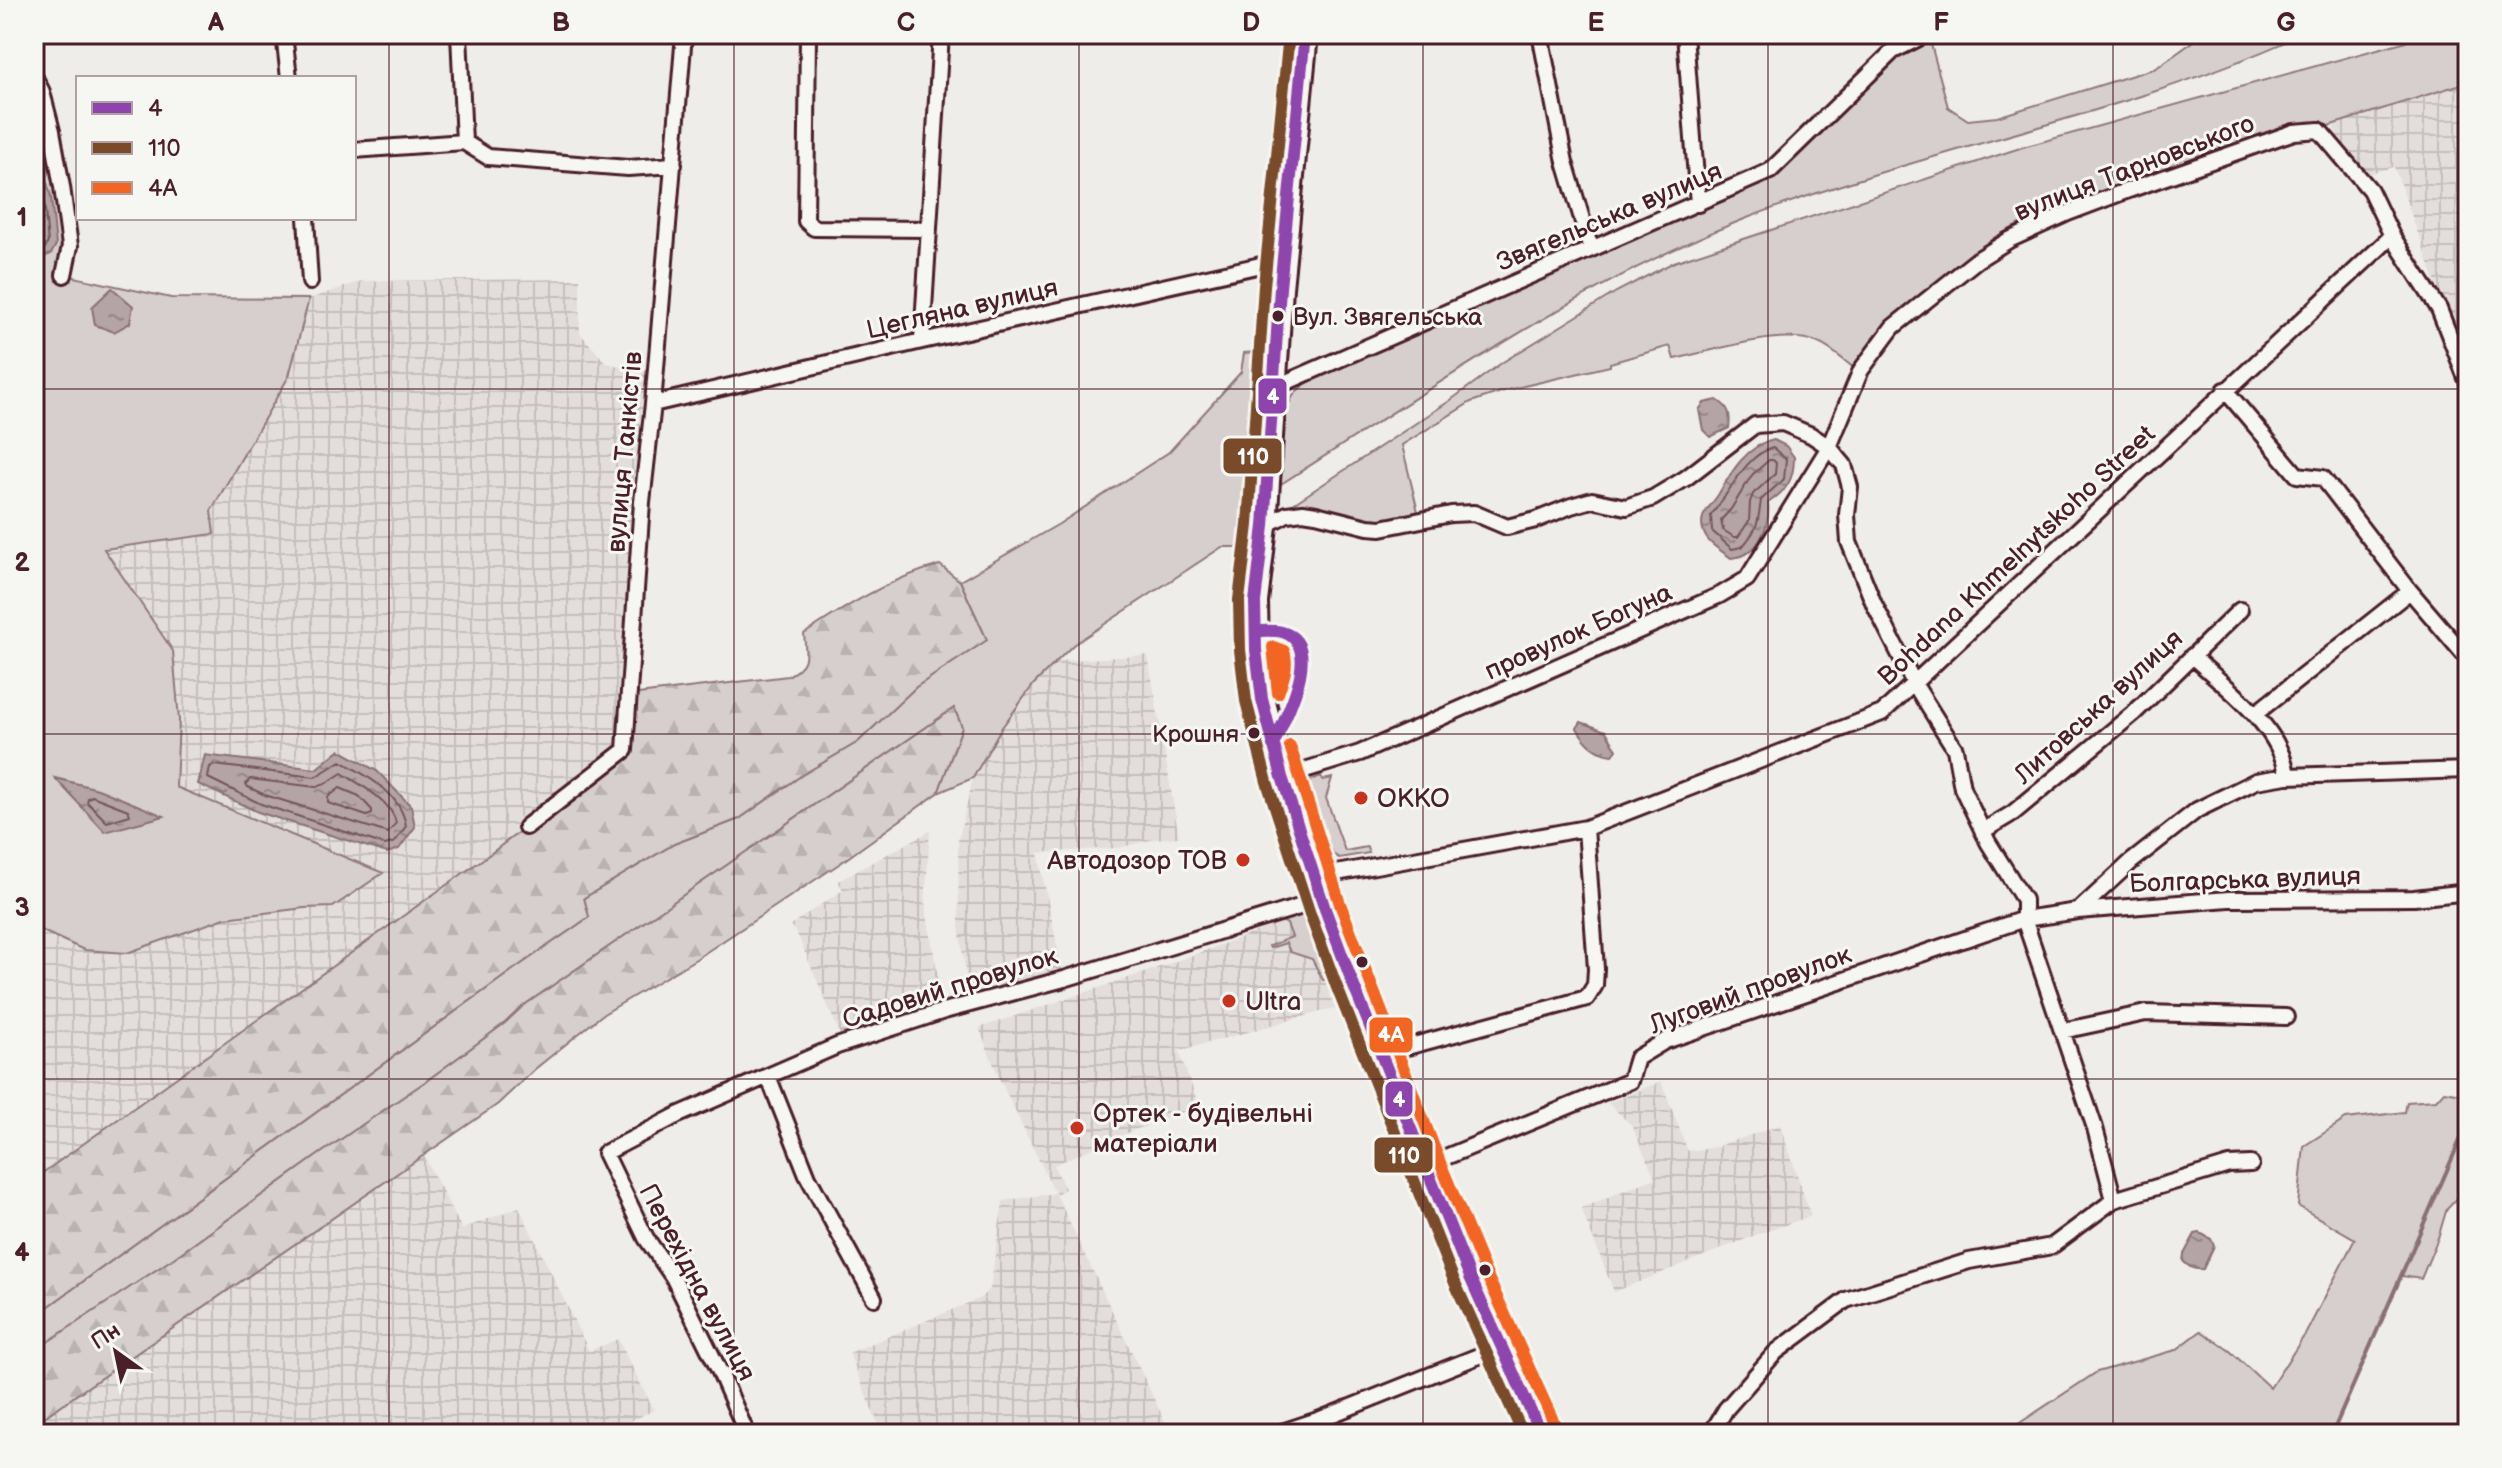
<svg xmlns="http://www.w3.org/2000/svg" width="2502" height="1468" viewBox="0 0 2502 1468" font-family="'Balsamiq Sans',sans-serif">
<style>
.industrial{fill:url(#industrial-grid)}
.grass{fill:#d7cfce;stroke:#90777c;stroke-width:2}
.forest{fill:url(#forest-firs);stroke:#90777c;stroke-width:2}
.water{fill:url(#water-ripples);stroke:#8a6f74;stroke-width:2}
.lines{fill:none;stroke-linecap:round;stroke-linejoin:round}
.shore{stroke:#74545c;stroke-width:2}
.stream{stroke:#8a6f74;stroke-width:4}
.minor-casing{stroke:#4a1f2b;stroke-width:20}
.trunk-casing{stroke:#4a1f2b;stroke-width:30}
.minor{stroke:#f6f6f2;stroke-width:14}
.trunk{stroke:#f6f6f2;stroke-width:24}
.bus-1-casing{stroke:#f6f6f2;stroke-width:18}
.bus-2-casing{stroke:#f6f6f2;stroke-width:18}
.bus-3-casing{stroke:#f6f6f2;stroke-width:18}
.bus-1{stroke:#8e44ad;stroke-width:12}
.bus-2{stroke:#7a4b2a;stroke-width:12}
.bus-3{stroke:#f26522;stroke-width:12}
.grid{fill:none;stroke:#4a1f2b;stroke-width:2;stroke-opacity:0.55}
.bus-dot{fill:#4a1f2b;stroke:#f6f6f2;stroke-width:3}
.poi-dot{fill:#c8321e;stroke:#f6f6f2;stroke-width:3}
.labels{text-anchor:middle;stroke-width:6;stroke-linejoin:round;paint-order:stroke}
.bus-label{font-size:24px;fill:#4a1f2b;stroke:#f6f6f2;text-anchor:start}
.street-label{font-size:26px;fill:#4a1f2b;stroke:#f6f6f2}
.poi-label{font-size:26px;fill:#4a1f2b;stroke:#f6f6f2;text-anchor:start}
.line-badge{stroke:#f6f6f2;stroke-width:3}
.badge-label{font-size:22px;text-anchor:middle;font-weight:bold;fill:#fff}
.neatline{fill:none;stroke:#4a1f2b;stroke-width:3}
.grid-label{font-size:26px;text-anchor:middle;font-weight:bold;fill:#4a1f2b}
</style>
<defs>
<pattern id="industrial-grid" width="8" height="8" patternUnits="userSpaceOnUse" patternTransform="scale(2)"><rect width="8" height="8" fill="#e3dedc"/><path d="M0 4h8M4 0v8" fill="none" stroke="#c4bebd"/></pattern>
<pattern id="forest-firs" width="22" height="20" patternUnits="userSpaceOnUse" patternTransform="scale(2)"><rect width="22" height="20" fill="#d7cfce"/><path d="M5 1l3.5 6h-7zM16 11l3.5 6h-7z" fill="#bab1b1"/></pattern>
<pattern id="water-ripples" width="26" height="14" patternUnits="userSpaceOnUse" patternTransform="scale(2)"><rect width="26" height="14" fill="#b4a4a5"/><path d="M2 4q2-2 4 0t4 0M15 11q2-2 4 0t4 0" fill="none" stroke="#948587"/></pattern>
</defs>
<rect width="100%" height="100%" fill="#efedea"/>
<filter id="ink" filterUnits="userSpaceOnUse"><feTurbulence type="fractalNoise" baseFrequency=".0125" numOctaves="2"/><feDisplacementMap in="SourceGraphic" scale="16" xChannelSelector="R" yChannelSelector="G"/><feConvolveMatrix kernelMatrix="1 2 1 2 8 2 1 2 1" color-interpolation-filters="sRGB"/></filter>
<g filter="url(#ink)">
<path class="industrial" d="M2468 82V378L2439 309 2442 300 2394 167 2368 174 2339 141 2332 124Z
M580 279V333L606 363 655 374 625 750 490 854 34 1179V927L84 950 127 953 225 918 304 908 333 907 382 872 176 787 179 720 173 651 104 549 211 511 289 376 309 299 361 281Z
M1148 655 1179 837 1154 839 1118 848 1038 853 1064 979 970 1004 959 928 958 841 973 778 1000 730 1037 681 1057 661Z
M930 831 925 903 944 1011 844 1044 798 936 790 925 843 890 838 881Z
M1308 913 1342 1006 1179 1051 1199 1106 1132 1131 1054 1165 1065 1189 1056 1194 1171 1434H882L849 1353 980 1298 990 1289 1003 1201 1055 1193 999 1078 979 1028 1149 971Z
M1661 1081 1688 1151 1715 1147 1780 1125 1811 1216 1756 1235 1614 1292 1581 1208 1655 1178 1631 1125 1608 1103Z
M424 1156 462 1229 519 1207 589 1351 618 1339 654 1410 604 1434H34V1424Z"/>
<path class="grass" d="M2204 34H2303C2123 117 1926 148 1742 220 1581 283 1427 392 1281 484 1282 459 1279 412 1296 392 1305 382 1321 376 1333 369 1433 325 1533 281 1633 237 1679 217 1728 204 1771 176 1830 137 1863 67 1929 37L1948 107 1968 120 1997 117 2156 68Z
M2432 34H2468V82L2325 127 2256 141 2120 185 2035 216 1995 237 1923 292 1875 335 1855 369C1841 358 1824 342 1806 339 1770 332 1712 351 1674 359L1670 346 1610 363V366L1507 390 1471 402 1402 445 1419 516 1367 522 1297 505 1287 508 1448 402 1503 362 1616 292 1674 262 2023 147Z
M34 76 62 187 65 275 171 298 309 299 289 376 211 511 214 534 104 549 173 651 179 720 176 787 383 873 333 907 304 908 225 918 127 953 84 950 34 927Z
M1256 352 1254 413 1256 447 1244 556 1238 547H1222L1073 645 1034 684 1000 730 973 778 938 793 962 727 954 708 523 1006 505 1023 425 1082 321 1153 174 1258 34 1353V1317L514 969 589 917 584 898 674 844 739 819 802 775 858 742 916 687 987 640 960 581 1059 524 1169 452 1241 372 1244 353Z
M1275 637 1290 641 1296 650 1297 656 1285 696 1281 698Z
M1321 776 1323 780 1332 778 1326 798 1345 851 1367 847 1369 853 1339 858 1333 854 1309 788 1311 780Z
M1300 914 1310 916 1314 926 1311 939 1328 980H1323L1312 959 1290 952 1286 943 1270 948 1269 946 1292 937 1287 924 1280 920Z
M2444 1091 2468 1095V1186L2447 1208 2438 1238 2421 1279 2402 1276 2332 1434H2003L2097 1372 2176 1350 2201 1331 2230 1351 2270 1388 2306 1333 2355 1239 2298 1206 2304 1146 2346 1119 2405 1112 2407 1102 2436 1100Z"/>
<path class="forest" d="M940 565 960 581 987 640 916 687 858 742 802 775 739 819 674 844 584 898 589 917 514 969 34 1317V1179L490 854 625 751 630 695 788 676C810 664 806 656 804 634 846 606 891 578 940 565Z
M954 708 962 727 938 793 839 864 696 959 602 1015 535 1069 498 1104 34 1424V1351L174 1258 321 1153 425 1082 505 1023 523 1006Z"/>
<path class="water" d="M34 165 46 179 51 197 56 245 51 254 34 261Z
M112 288 133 306 130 323 114 332 95 325 92 307Z
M1717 400C1729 407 1731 414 1729 428L1710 437 1703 430 1699 410 1704 403Z
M1774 440 1786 446 1794 457C1794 480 1787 490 1768 503 1770 521 1762 547 1744 555 1740 557 1735 557 1731 558 1722 551 1708 544 1704 533 1697 515 1710 508 1718 495 1731 472 1747 445 1774 440Z
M1581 722 1606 731 1617 750 1613 755C1597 754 1585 742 1577 728Z
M339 750 377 771 411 806 415 827 399 849 387 853 258 812 198 784 205 755 316 769Z
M55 778 98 789 164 816 105 832Z
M2200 1233 2211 1239 2214 1246 2203 1269C2193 1270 2189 1267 2183 1261L2184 1254 2195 1234Z"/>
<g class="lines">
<path class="shore" d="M34 176C47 194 45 221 48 242L45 248 34 253
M1773 448 1786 459 1784 479 1761 500C1758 523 1758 529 1742 547L1732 549 1712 531 1711 515C1729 495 1745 454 1773 448Z
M1769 460H1773L1776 463 1775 474 1753 494 1750 502 1749 521 1738 537H1734L1723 530 1721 520 1731 509 1752 475Z
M341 761C367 776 401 793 406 826L395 842 385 845 261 804 208 778 210 767 214 765 315 777Z
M342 773C359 784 392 801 396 823L388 833 265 795 248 787 246 784 250 779 316 787 325 784Z
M340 788 359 796 372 810V814L367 816 328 803V797Z
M92 796 128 810 130 815 107 822 87 802 88 798Z"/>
<path class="stream" d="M2332 1434 2468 1122"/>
<g class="minor-casing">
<path id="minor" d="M284 34 289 78
M459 34 464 142
M808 34 806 221 814 228 928 229
M1540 34 1565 162 1591 249
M1685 34 1698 204
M34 76 42 92 52 131 62 187 70 246 64 275
M354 150 464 142 488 157 628 168 674 165
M306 218 310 282
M922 341 941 34
M1273 388 1770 171 1893 51 1927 34
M2225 390 2297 475 2323 478 2410 591 2468 659
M653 404 922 341 1283 260
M1264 526 1287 514 1303 512 1316 514 1368 527 1381 528 1451 514 1474 513 1507 527 1536 520 1571 506 1592 500 1626 507 1653 498 1686 478 1755 425 1783 423 1811 435 1829 447 1844 465 1850 487 1847 515 1849 542 1874 604 1915 685 1955 749 1962 788 1988 842 2024 900V919L2095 1128 2114 1200
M2192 656C2226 688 2282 727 2287 776
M2255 714 2410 591
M1282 777 1360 753 1720 595 1747 579 1829 447 1861 370 1893 327 1977 260 2009 240 2068 213 2126 191 2294 132 2319 130 2370 190 2392 236
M526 827 625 750 642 502 653 404 684 34
M1983 831 2013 813 2134 713 2240 610
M1314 877 1586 828 1882 713 2392 236 2439 309 2466 378H2468
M2078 911 2131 862 2197 810 2256 781 2287 776 2468 770
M2062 1031 2146 1013 2286 1017
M1381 1054 1587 998 1595 985 1596 969 1586 828
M768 1076 808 1177 874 1298
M1424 1166 1630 1081 1637 1058 1665 1041 2024 919 2078 911 2229 899 2414 898 2468 892
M747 1434 719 1370 673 1277 646 1238 605 1153 678 1115 837 1046 944 1011 1064 979 1322 900
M1276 1434 1318 1420 1501 1347
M1711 1434 1726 1409 1776 1352 1846 1300 1969 1261 2052 1246 2114 1200 2229 1165 2251 1164"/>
</g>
<g class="trunk-casing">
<path id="trunk" d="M1305 34 1280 288 1264 526 1255 602 1256 650 1262 699 1282 777 1325 909 1351 979 1470 1277 1541 1434"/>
</g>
<use href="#minor" class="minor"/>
<use href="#trunk" class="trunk"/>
<g class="bus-1-casing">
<path id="bus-1" d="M1305 34 1280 288 1264 526 1255 602 1256 650 1262 699 1282 777 1325 909 1351 979 1470 1277 1541 1434
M1256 631C1264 631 1274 630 1282 632 1326 644 1284 720 1273 745"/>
</g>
<g class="bus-2-casing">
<path id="bus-2" d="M1289 34 1264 286 1248 525 1239 600 1240 650 1246 701 1267 782 1310 914 1336 985 1455 1283 1523 1434"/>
</g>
<g class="bus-3-casing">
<path id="bus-3" d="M1273 647 1284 651C1289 665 1283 680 1278 693Z
M1290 746 1340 904 1439 1160 1485 1271 1556 1427"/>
</g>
<use href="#bus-1" class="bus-1"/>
<use href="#bus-2" class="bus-2"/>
<use href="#bus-3" class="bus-3"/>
</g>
</g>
<path class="grid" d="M389 34V1434M734 34V1434M1079 34V1434M1423 34V1434M1768 34V1434M2113 34V1434M34 389H2468M34 734H2468M34 1079H2468"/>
<g class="bus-dot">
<circle cx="1278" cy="316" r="7"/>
<circle cx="1254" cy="733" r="7"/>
<circle cx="1362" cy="962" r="7"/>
<circle cx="1485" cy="1270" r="7"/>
</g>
<g class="poi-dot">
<circle cx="1361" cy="798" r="8"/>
<circle cx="1243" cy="860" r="8"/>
<circle cx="1229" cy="1001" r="8"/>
<circle cx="1077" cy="1128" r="8"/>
</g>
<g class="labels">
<g class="bus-label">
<text x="1293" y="325">Вул. Звягельська</text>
<text x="1239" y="742" text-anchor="end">Крошня</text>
</g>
<g class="street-label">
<text transform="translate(2134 167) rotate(-21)" y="9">вулиця Тарновського</text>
<text transform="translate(1609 216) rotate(-23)" y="9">Звягельська вулиця</text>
<text transform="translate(962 308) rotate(-13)" y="9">Цегляна вулиця</text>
<text transform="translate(624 452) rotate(-85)" y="9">вулиця Танкістів</text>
<text transform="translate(2016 555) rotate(-43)" y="9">Bohdana Khmelnytskoho Street</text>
<text transform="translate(1578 631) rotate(-24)" y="9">провулок Богуна</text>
<text transform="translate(2098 706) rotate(-42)" y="9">Литовська вулиця</text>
<text transform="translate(2245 879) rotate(-2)" y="9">Болгарська вулиця</text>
<text transform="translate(950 987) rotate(-17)" y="9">Садовий провулок</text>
<text transform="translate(1750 989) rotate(-20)" y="9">Луговий провулок</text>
<text transform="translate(698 1282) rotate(62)" y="9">Перехідна вулиця</text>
</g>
<g class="poi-label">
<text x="1377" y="807">OKKO</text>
<text x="1227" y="869" text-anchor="end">Автодозор ТОВ</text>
<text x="1245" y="1010">Ultra</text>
<text x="1093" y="1122">Ортек - будівельні<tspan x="1093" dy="30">матеріали</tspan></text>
</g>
</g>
<g class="line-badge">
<rect x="1257" y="377" width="31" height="38" rx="8" fill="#8e44ad"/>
<rect x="1222" y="437" width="61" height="38" rx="8" fill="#7a4b2a"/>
<rect x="1368" y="1016" width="46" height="38" rx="8" fill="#f26522"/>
<rect x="1384" y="1080" width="30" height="38" rx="8" fill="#8e44ad"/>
<rect x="1373" y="1136" width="61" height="38" rx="8" fill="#7a4b2a"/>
</g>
<g class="badge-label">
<text x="1273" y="404">4</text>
<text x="1253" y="464">110</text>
<text x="1391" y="1042">4А</text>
<text x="1399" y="1107">4</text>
<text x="1404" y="1163">110</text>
</g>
<rect width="2502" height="1468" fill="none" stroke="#f6f6f2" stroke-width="88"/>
<rect x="76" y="76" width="280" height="144" fill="#f6f6f2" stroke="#b1a0a2" stroke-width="2"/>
<rect x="92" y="102" width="40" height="12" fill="#8e44ad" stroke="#b1a0a2" stroke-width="2"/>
<text x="148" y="116" font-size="24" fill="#4a1f2b">4</text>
<rect x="92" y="142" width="40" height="12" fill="#7a4b2a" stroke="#b1a0a2" stroke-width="2"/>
<text x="148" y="156" font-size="24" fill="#4a1f2b">110</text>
<rect x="92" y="182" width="40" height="12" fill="#f26522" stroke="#b1a0a2" stroke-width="2"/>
<text x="148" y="196" font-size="24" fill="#4a1f2b">4А</text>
<g transform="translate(116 1352) rotate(327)" stroke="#f6f6f2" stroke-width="6" paint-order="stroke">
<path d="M0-6L14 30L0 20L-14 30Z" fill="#4a1f2b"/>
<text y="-12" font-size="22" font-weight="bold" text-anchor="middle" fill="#4a1f2b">Пн</text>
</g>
<rect x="44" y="44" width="2414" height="1380" class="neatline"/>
<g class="grid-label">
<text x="216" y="31">A</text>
<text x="561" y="31">B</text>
<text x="906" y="31">C</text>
<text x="1251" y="31">D</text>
<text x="1596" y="31">E</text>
<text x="1941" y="31">F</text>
<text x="2286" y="31">G</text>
<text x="22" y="226">1</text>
<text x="22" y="571">2</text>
<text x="22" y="916">3</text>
<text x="22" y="1261">4</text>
</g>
</svg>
